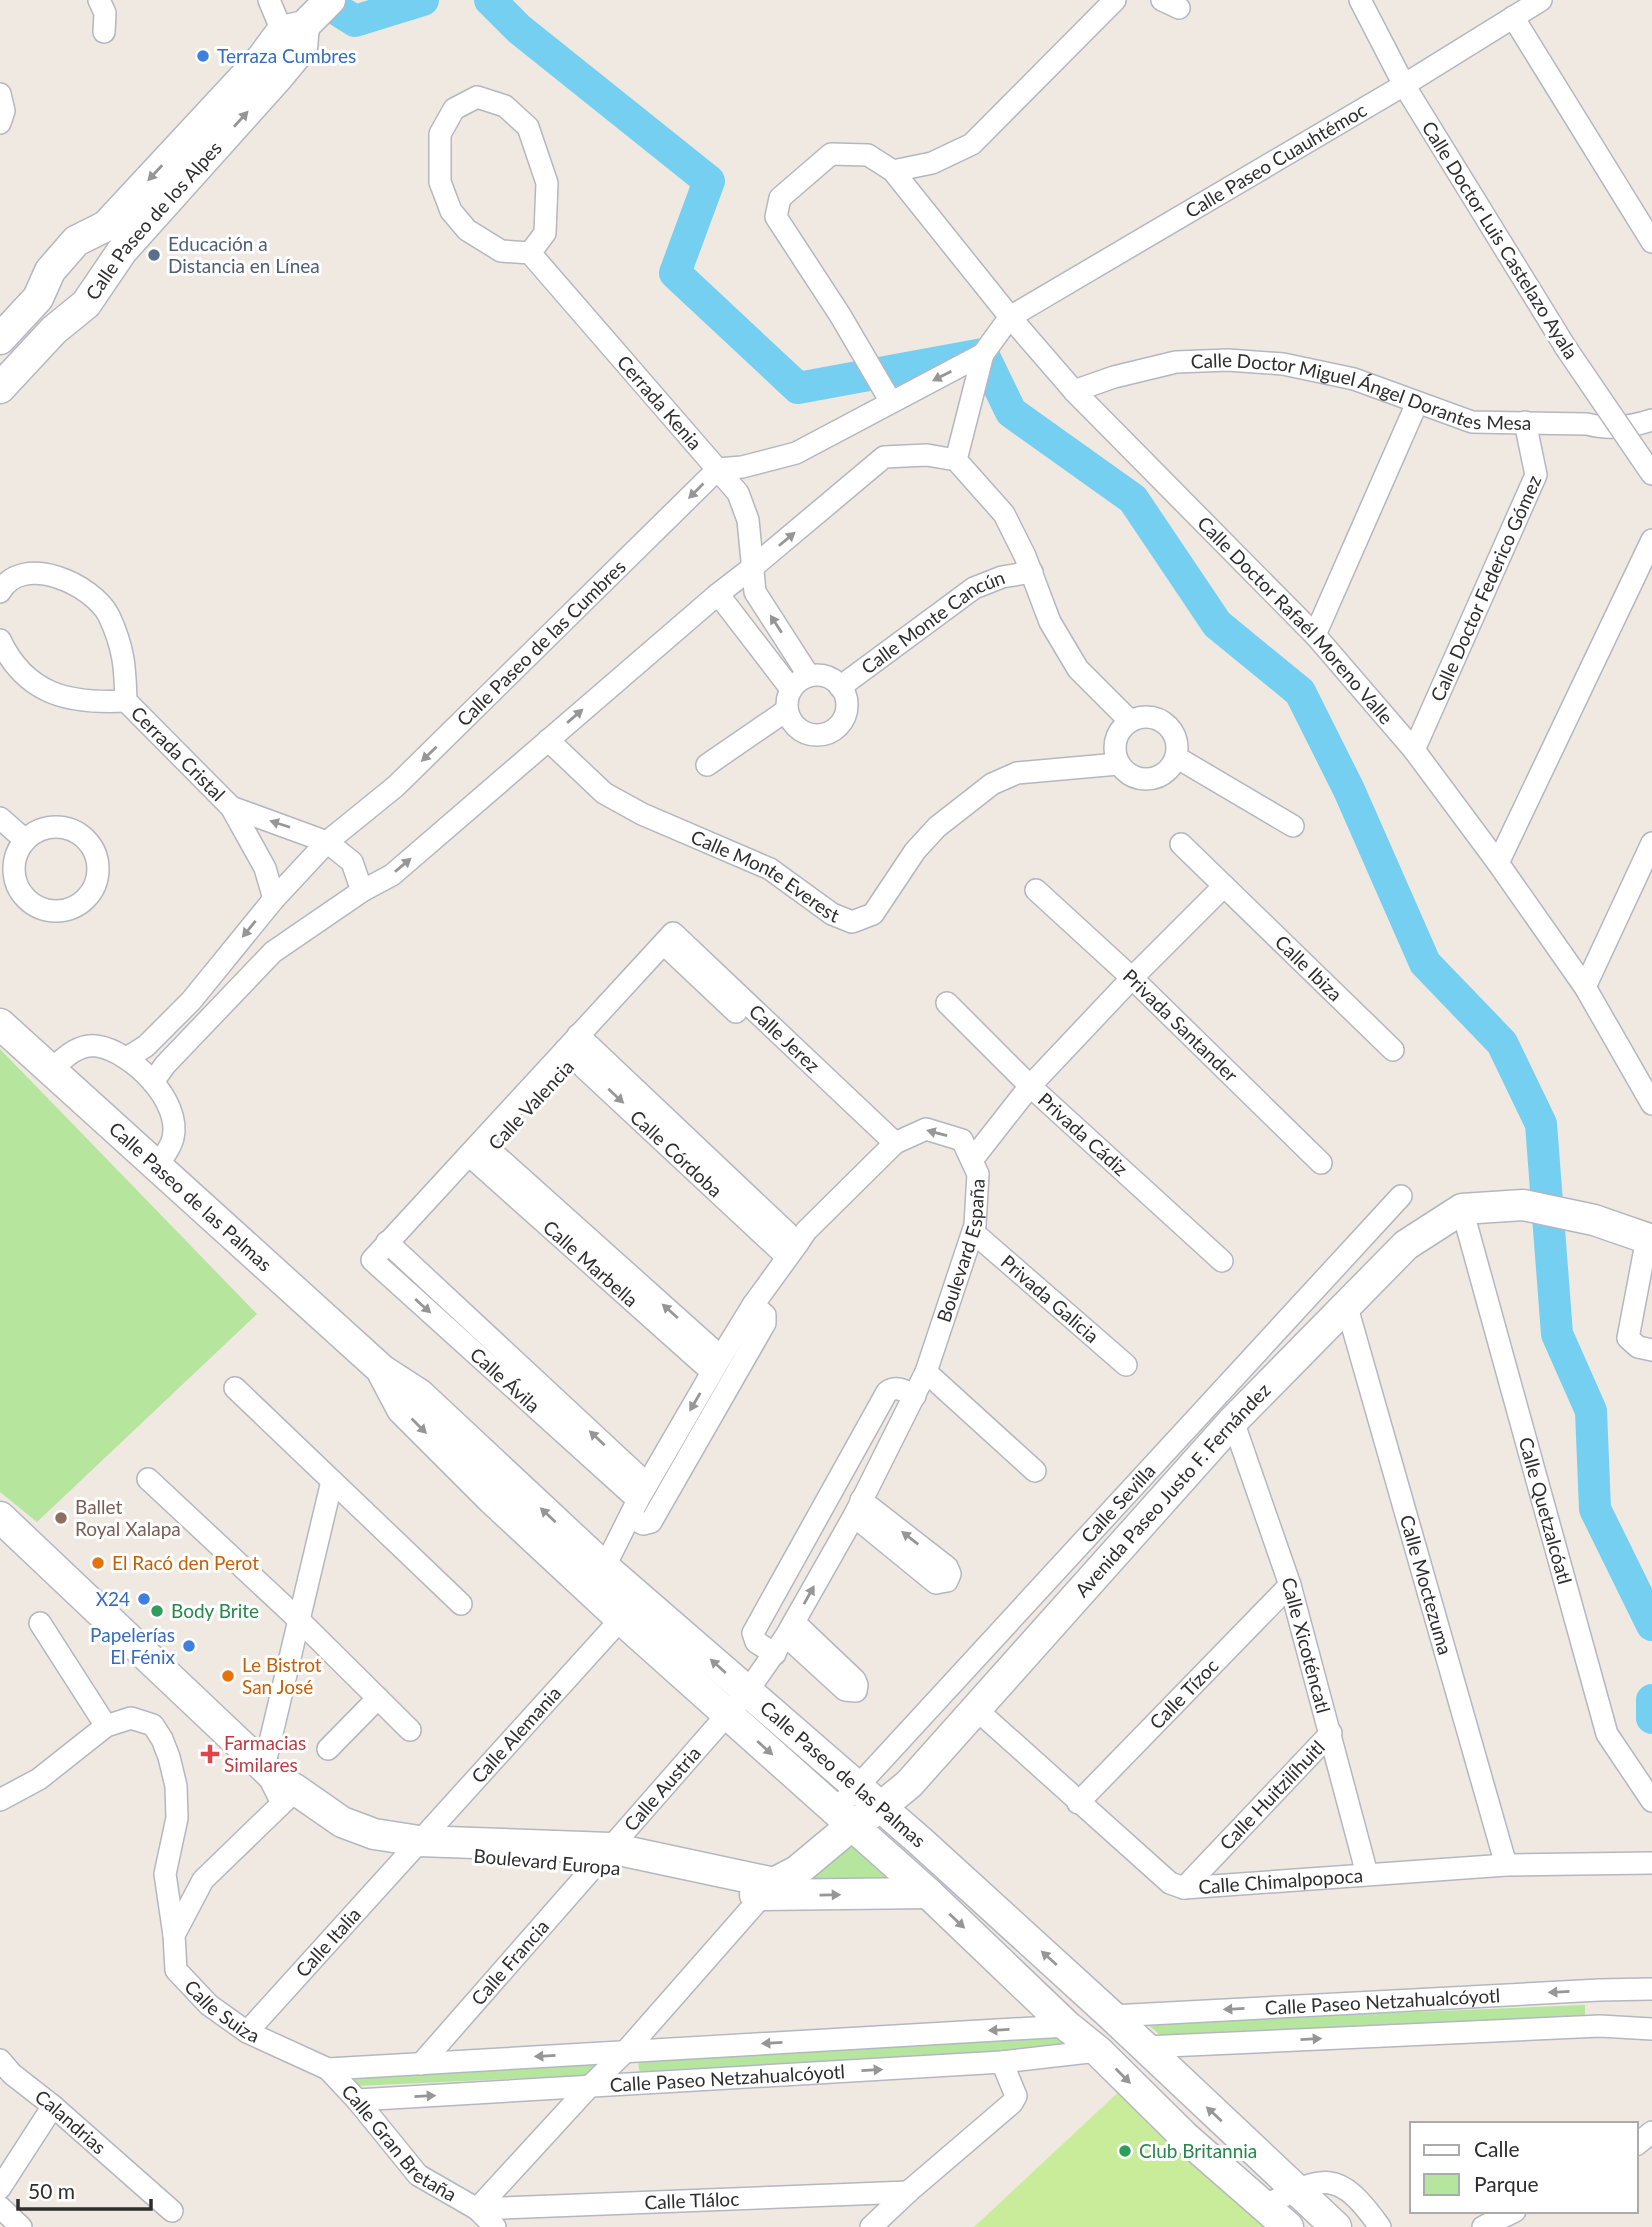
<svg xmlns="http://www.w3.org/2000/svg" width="1652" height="2227" viewBox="0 0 1652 2227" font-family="Lato,sans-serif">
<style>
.green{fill:#b6e59e}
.pitch{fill:#c9ec9a}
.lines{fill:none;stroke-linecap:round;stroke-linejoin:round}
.river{stroke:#75cff0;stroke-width:32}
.street-casing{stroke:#b4b7c1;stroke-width:24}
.secondary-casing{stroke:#b4b7c1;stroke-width:33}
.street{stroke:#fff;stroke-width:21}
.secondary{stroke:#fff;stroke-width:30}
.street-bridge-casing{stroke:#b4b7c1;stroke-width:24;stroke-linecap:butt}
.street-bridge{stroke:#fff;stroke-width:21}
.oneway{fill:#969696}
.shop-dot{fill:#3f7fe0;stroke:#fff;stroke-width:2.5}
.service-dot{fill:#5c6f8a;stroke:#fff;stroke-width:2.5}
.education-dot{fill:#8d6e63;stroke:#fff;stroke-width:2.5}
.food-dot{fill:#e8710a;stroke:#fff;stroke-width:2.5}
.leisure-dot{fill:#2e9e5b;stroke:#fff;stroke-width:2.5}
.health-dot{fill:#e0444e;stroke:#fff;stroke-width:2.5}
.labels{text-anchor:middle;stroke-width:6;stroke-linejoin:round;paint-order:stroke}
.shop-label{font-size:19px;fill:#366cbe;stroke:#fff;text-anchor:end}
.street-label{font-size:19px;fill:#2e2e2e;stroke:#fff}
.service-label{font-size:19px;fill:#4e5e75;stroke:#fff;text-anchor:start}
.education-label{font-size:19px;fill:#785e54;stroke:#fff;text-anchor:start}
.food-label{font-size:19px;fill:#c56008;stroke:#fff;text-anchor:start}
.leisure-label{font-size:19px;fill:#27864d;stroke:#fff;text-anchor:start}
.health-label{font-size:19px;fill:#be3a42;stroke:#fff;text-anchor:start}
</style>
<rect width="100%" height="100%" fill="#efe9e1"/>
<path class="green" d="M0 1049 257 1314 37 1522 0 1492Z
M843 1845 856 1846 896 1881 805 1882Z
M1585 2005V2019L1160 2035 1146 2023Z
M1060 2035 1069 2046 640 2075 638 2062Z
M596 2063 597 2075 356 2086 354 2075Z"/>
<path class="pitch" d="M1127 2084 1274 2227H974Z"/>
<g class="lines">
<path class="river" d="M322 0 355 21 423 0
M490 0 519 29 709 181 675 273 798 388 983 354 1011 412 1133 499 1217 624 1300 692 1349 790 1425 963 1502 1043 1541 1124 1557 1334 1591 1411 1595 1509 1652 1625
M1652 1700V1718"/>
<g class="street-casing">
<g id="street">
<path d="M99 0 105 13 104 32"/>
<path d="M269 0 282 31 292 40"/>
<path d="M1162 0 1179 8"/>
<path d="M1360 0 1404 85 1566 348"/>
<path d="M1513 17 1652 242"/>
<path d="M0 94 4 111 0 123"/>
<path d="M893 171 932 163 972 144 1115 0"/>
<path id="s1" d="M530 253 545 233 547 183 528 127 505 106 477 97 454 109 440 134V182L451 211 467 230 501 251 530 253 738 493 748 520 755 592 809 676"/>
<path id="s2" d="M1074 391 1114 377 1176 362 1228 360 1283 364 1354 379 1472 422 1587 424C1608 430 1631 427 1652 420"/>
<path id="s3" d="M891 402 840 315 776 217 780 198 831 154 868 155 893 171 1010 317 1074 391 1315 635 1414 750 1498 863 1585 987 1652 1104"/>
<path d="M1641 458 1652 474"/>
<path d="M956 460 983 354"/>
<path id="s4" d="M0 592C22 552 93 584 109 616 124 648 125 667 126 701L231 807 265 868 274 899"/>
<path d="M718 594 791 689"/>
<path d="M1315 635 1417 403"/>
<path d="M0 640C26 695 69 704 126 701"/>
<circle cx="817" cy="705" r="30"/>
<path id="s5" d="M840 687 974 588 1002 577 1032 572"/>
<circle cx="1146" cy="748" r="31"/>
<path id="s6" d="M548 740 604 793 642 814 770 869 832 914 852 922 873 914 915 851 937 827 992 784 1017 773 1118 764"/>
<path id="s7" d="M1414 750 1536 475 1525 422"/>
<path d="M1176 757 1293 826"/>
<path d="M707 765 787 710"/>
<path d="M231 807 327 842 352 862 362 891"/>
<path d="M0 818 25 840"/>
<circle cx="56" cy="869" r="42"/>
<path id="s8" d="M1181 844 1393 1050"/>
<path d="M1498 863 1652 540"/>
<path id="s9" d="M1036 890 1132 978 1321 1163"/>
<path d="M664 944 736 1012"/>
<path d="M1585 987 1652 843"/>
<path id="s10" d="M947 1003 1030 1086 1222 1261"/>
<path d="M578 1035 798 1243"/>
<path id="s11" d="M565 1050 787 1257"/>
<path id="s12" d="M127 1058 146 1046 191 1001 274 899 327 842 396 786 718 469 742 467 796 453 983 354 1010 317 1404 85 1541 0"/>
<path d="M51 1070C63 1059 78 1043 97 1046 131 1051 182 1101 173 1138 171 1148 162 1158 157 1167"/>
<path d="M153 1082 165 1065 273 952 362 891 392 875 718 594 753 567 884 457 927 455 956 460 1004 514 1025 556 1050 622 1078 669 1130 721"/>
<path d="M481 1142 721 1357"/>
<path id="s13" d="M469 1155 712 1372"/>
<path d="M972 1160 1030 1086 1132 978 1224 886"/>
<path id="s14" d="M1462 1209 1607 1734 1652 1801"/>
<path id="s15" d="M973 1232 1126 1365"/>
<path d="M1647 1238 1628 1338 1638 1347 1652 1350"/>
<path d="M387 1242 647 1484"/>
<path id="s16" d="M1346 1304 1506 1865"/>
<path d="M926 1372 1035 1471"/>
<path d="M235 1388 461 1604"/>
<path id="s17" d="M1233 1421 1290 1585 1367 1874"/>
<path d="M148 1479 299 1620 410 1730"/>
<path id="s18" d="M638 1500 372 1260 673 933 895 1143"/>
<path d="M854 1516 936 1583 947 1581 950 1574 947 1567 861 1500"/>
<path d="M630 1517 643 1524 651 1522 765 1323V1315L753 1305"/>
<path d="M40 1623 106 1726"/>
<path d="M786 1636 845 1690 856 1691 857 1685 855 1680 794 1622"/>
<path d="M775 1654 756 1642 753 1633 887 1392C897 1385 905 1391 915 1396"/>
<path id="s19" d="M977 1710 1170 1883 1184 1888 1506 1865 1652 1863"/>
<path d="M328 1749 378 1698"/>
<path d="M264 1767 332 1481"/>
<path id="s20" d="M296 1790 203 1880 174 1935 176 1970 209 2005 247 2032 328 2069 357 2100 418 2175 477 2209 495 2227"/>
<path d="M0 1800 39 1779 106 1726 131 1718 153 1725 162 1739 169 1757 176 1786 177 1818 165 1874 174 1935"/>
<path id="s21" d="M1078 1803 1290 1585"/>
<path id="s22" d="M835 1811 1401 1196"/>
<path id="s23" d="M1184 1888 1331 1733"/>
<path id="s24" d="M1112 2016 1599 1990 1652 1989"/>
<path id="s25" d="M247 2032 621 1619"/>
<path d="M1145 2047 1600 2026 1652 2029"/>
<path id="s26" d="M0 2060 12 2074 53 2106 172 2211"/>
<path id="s27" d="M421 2064 747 1692 786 1636 854 1516 926 1372 975 1225 978 1174 962 1140 926 1129 895 1143 806 1231 798 1243 753 1305 721 1357 638 1500 599 1578"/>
<path d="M328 2069 1067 2026"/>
<path id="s28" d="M357 2100 1002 2062 1098 2051"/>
<path d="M1636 2145 1652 2132"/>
<path d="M0 2188 53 2106"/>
<path d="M1264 2206C1324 2175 1338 2168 1380 2227"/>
<path d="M0 2207 21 2227"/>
<path d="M477 2209 589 2087 625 2052 770 1887"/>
<path id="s29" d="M477 2209 908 2192"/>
<path d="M871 2227 908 2192 1012 2103 1016 2096 1002 2062"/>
<path d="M1483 2227 1515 2211"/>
</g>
</g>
<g class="secondary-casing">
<g id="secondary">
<path d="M0 339 38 298 50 271 76 241 106 226 262 58 282 31 304 26 330 0"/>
<path id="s30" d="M0 388 54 330 86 304 122 251 278 77 302 48 304 26"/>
<path id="s31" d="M0 1024 382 1370 419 1394 603 1566 920 1841 1112 2016 1336 2227"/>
<path d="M383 1373 402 1409 492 1499 621 1619 928 1893 1067 2026 1098 2051 1185 2137 1288 2227"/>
<path d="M0 1517 264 1767 274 1777 282 1793"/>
<path id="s32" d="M274 1777 296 1790 342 1822 374 1834 419 1841 610 1848 774 1883 797 1871 851 1826 881 1807 909 1784 1233 1421 1406 1245 1462 1209 1523 1205 1594 1220 1652 1240"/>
<path d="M755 1895 928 1893"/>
</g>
</g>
<use href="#street" class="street"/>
<use href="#secondary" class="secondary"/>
<g class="street-bridge-casing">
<path id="street-bridge" d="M1566 348 1641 458"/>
</g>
<use href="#street-bridge" class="street-bridge"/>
</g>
<defs><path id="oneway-solid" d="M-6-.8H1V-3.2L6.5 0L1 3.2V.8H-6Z" transform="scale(1.75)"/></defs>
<g class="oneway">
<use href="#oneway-solid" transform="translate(241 119) rotate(-48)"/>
<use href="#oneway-solid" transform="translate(155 173) rotate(133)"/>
<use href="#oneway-solid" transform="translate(942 376) rotate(153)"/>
<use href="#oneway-solid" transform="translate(696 491) rotate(135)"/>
<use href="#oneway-solid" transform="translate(787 539) rotate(-40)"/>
<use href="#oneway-solid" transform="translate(776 624) rotate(-123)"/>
<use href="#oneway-solid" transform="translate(575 716) rotate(-41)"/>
<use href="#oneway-solid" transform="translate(429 754) rotate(136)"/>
<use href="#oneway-solid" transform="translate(280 824) rotate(-162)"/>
<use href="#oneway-solid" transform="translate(403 865) rotate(-40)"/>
<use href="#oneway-solid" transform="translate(249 929) rotate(129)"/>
<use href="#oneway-solid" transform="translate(616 1096) rotate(43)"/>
<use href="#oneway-solid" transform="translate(937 1133) rotate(-165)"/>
<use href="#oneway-solid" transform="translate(423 1306) rotate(42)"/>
<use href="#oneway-solid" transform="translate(670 1311) rotate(-138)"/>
<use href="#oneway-solid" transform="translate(695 1402) rotate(120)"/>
<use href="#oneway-solid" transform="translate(419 1426) rotate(45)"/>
<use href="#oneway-solid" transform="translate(597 1438) rotate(-137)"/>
<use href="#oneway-solid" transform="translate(548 1515) rotate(-137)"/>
<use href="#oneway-solid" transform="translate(910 1538) rotate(-142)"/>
<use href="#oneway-solid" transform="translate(809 1595) rotate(-61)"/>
<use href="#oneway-solid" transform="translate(718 1666) rotate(-138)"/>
<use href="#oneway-solid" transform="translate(765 1748) rotate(42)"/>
<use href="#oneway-solid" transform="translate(830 1895) rotate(-1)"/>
<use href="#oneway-solid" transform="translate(957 1921) rotate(43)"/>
<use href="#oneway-solid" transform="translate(1049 1958) rotate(-138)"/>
<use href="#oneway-solid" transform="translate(1559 1992) rotate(177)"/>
<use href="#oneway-solid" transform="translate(1234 2009) rotate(177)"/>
<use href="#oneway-solid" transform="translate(999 2030) rotate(177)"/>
<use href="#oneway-solid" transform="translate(1311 2039) rotate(-3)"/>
<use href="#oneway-solid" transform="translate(772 2043) rotate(177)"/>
<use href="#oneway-solid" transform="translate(545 2056) rotate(177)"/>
<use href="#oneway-solid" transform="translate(872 2070) rotate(-3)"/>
<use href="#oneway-solid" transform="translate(1123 2076) rotate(45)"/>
<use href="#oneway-solid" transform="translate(425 2096) rotate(-3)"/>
<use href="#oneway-solid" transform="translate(1214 2114) rotate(-137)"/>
</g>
<g class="shop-dot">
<circle cx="203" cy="56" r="7"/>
<circle cx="144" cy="1599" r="7"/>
<circle cx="189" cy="1646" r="7"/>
</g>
<circle class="service-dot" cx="154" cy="255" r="7"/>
<circle class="education-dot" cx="61" cy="1518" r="7"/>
<g class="food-dot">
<circle cx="98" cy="1563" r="7"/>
<circle cx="228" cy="1676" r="7"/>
</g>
<g class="leisure-dot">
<circle cx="157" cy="1611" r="7"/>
<circle cx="1125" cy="2151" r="7"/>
</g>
<path class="health-dot" d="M206.5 1743.5h7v7h7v7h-7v7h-7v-7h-7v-7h7z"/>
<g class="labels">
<g class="shop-label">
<text x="217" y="63" text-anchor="start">Terraza Cumbres</text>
<text x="130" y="1606">X24</text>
<text x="175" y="1642">Papelerías<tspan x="175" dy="22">El Fénix</tspan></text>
</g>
<g class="street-label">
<text dy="7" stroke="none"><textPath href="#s12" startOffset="1482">Calle Paseo Cuauhtémoc</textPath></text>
<text dy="7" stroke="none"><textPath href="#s30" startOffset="228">Calle Paseo de los Alpes</textPath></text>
<text transform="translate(1500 240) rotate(58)" y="7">Calle Doctor Luis Castelazo Ayala</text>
<text dy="7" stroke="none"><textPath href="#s2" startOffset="296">Calle Doctor Miguel Ángel Dorantes Mesa</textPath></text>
<text dy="7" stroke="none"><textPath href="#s1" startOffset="620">Cerrada Kenia</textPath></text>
<text dy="7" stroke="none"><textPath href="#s7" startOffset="177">Calle Doctor Federico Gómez</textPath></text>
<text dy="7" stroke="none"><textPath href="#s3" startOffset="975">Calle Doctor Rafaél Moreno Valle</textPath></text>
<text dy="7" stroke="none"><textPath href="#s5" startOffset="114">Calle Monte Cancún</textPath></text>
<text dy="7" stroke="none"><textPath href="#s12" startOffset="588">Calle Paseo de las Cumbres</textPath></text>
<text dy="7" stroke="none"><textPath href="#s4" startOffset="292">Cerrada Cristal</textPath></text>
<text dy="7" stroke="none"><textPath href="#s6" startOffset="259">Calle Monte Everest</textPath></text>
<text dy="7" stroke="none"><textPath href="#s8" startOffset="178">Calle Ibiza</textPath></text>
<text dy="7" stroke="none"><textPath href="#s9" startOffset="198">Privada Santander</textPath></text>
<text dy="7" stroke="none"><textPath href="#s18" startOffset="956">Calle Jerez</textPath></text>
<text transform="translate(531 1105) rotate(-47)" y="7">Calle Valencia</text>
<text dy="7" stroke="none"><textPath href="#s10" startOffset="189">Privada Cádiz</textPath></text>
<text dy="7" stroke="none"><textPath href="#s11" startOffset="152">Calle Córdoba</textPath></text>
<text dy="7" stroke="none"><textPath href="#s31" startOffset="257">Calle Paseo de las Palmas</textPath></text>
<text dy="7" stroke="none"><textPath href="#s27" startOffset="989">Boulevard España</textPath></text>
<text dy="7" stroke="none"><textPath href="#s13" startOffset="163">Calle Marbella</textPath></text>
<text dy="7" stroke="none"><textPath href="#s15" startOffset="102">Privada Galicia</textPath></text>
<text transform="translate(505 1380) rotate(42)" y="7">Calle Ávila</text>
<text dy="7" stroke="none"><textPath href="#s32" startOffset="1083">Avenida Paseo Justo F. Fernández</textPath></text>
<text dy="7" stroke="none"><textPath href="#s22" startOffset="418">Calle Sevilla</textPath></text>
<text dy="7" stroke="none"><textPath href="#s14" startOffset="313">Calle Quetzalcóatl</textPath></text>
<text dy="7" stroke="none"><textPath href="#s16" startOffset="292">Calle Moctezuma</textPath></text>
<text dy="7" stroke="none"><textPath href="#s17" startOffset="236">Calle Xicoténcatl</textPath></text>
<text dy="7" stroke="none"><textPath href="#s21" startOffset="152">Calle Tízoc</textPath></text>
<text dy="7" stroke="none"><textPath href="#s25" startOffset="401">Calle Alemania</textPath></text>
<text dy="7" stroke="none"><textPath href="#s31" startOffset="1129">Calle Paseo de las Palmas</textPath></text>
<text dy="7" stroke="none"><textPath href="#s27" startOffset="366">Calle Austria</textPath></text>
<text dy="7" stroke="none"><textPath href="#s23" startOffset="128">Calle Huitzilíhuitl</textPath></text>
<text transform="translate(547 1862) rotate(5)" y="7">Boulevard Europa</text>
<text dy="7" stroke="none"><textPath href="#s19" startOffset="371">Calle Chimalpopoca</textPath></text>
<text dy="7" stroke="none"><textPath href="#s25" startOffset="121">Calle Italia</textPath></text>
<text dy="7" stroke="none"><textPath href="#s27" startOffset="135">Calle Francia</textPath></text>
<text dy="7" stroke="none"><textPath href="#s24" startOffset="271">Calle Paseo Netzahualcóyotl</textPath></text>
<text dy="7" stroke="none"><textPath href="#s20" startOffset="289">Calle Suiza</textPath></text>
<text dy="7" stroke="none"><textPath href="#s28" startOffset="371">Calle Paseo Netzahualcóyotl</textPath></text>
<text dy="7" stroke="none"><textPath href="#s26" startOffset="94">Calandrias</textPath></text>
<text dy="7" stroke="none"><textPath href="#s20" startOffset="514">Calle Gran Bretaña</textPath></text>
<text dy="7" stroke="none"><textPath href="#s29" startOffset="215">Calle Tláloc</textPath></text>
</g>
<g class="service-label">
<text x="168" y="251">Educación a<tspan x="168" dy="22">Distancia en Línea</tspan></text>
</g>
<g class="education-label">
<text x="75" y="1514">Ballet<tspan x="75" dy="22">Royal Xalapa</tspan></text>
</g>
<g class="food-label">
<text x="112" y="1570">El Racó den Perot</text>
<text x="242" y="1672">Le Bistrot<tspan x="242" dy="22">San José</tspan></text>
</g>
<g class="leisure-label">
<text x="171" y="1618">Body Brite</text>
<text x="1139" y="2158">Club Britannia</text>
</g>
<g class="health-label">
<text x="224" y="1750">Farmacias<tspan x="224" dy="22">Similares</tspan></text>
</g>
</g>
<rect x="1410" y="2122" width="228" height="91" fill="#ffffff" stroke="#ababab" stroke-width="2"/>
<rect x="1424" y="2145" width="35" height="10" fill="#ffffff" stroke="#ababab" stroke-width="2"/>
<text x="1474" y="2157" font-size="21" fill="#2e2e2e">Calle</text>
<rect x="1424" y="2174" width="35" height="21" fill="#b6e59e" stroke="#ababab" stroke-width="2"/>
<text x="1474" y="2192" font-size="21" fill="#2e2e2e">Parque</text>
<path d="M18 2199v10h133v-10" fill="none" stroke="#2e2e2e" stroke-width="3.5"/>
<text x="28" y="2199" font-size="21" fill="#2e2e2e" stroke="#ffffff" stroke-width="5" paint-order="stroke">50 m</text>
</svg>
